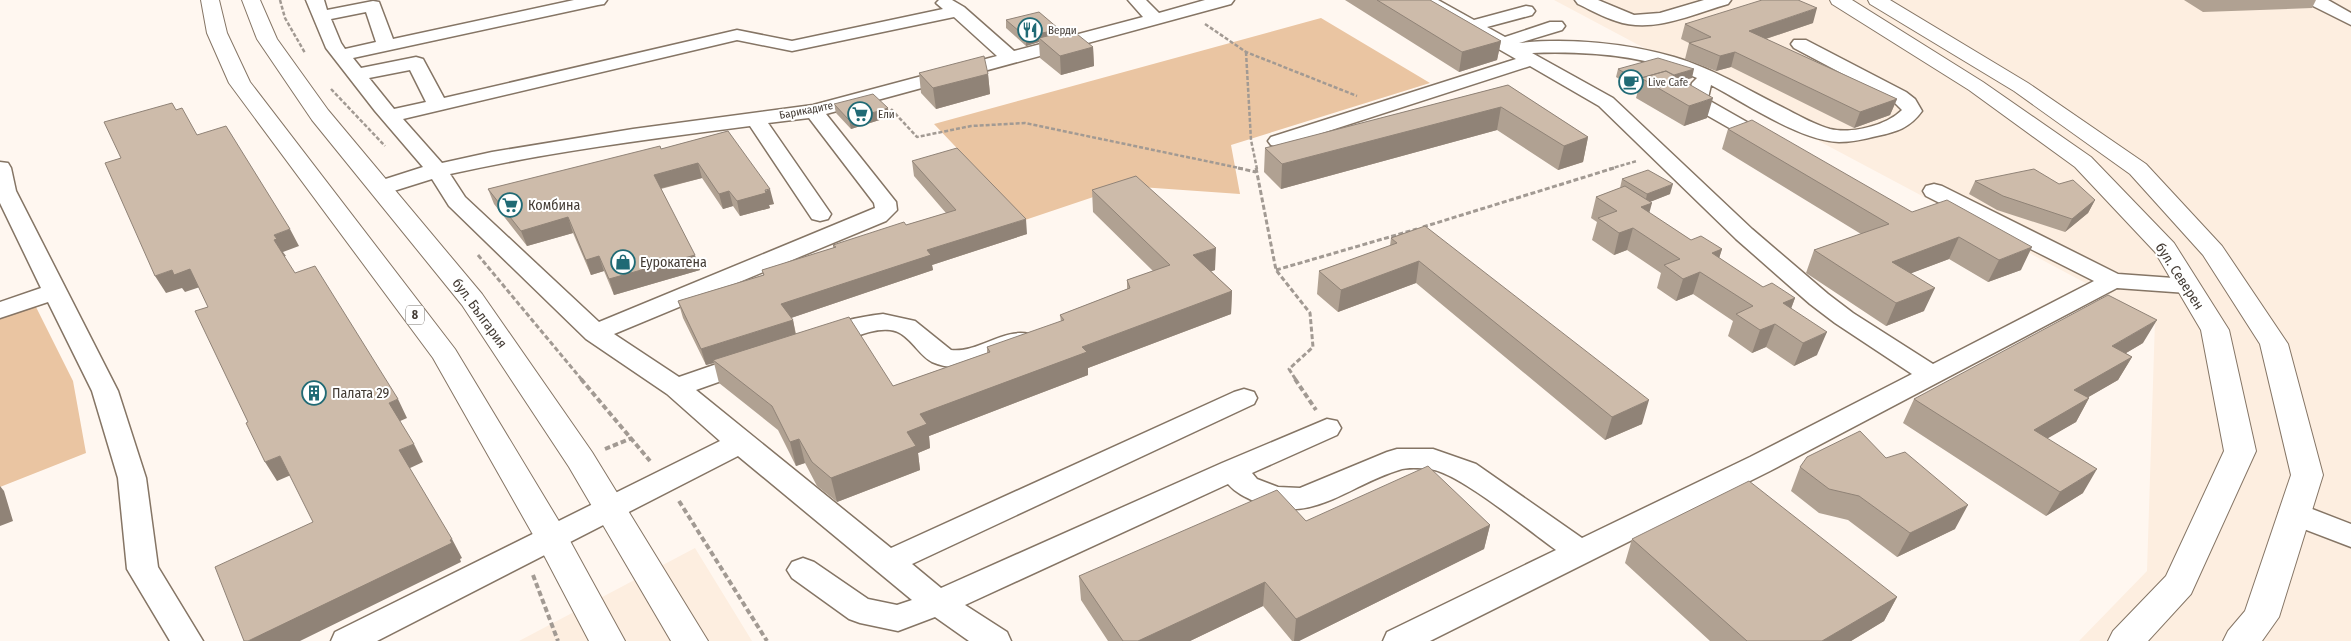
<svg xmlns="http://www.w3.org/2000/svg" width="2351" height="641" viewBox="0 0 2351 641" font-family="'Fira Sans Condensed',sans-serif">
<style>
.built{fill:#fdeee0}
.green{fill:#eac5a2}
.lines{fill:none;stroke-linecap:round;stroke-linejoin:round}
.minor-casing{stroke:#857565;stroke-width:3}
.major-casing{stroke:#857565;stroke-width:2}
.path-far2{stroke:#a29a93;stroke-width:2.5;stroke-dasharray:4 2;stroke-linecap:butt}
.path-far1{stroke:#a29a93;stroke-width:3;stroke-dasharray:5 2.5;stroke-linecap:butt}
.path{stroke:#a29a93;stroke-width:4;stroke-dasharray:5.5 3;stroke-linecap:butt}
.minor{fill:#fff;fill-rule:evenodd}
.major{fill:#fff;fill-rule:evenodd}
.wall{fill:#b0a192}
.shaded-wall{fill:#908377}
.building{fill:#cdbbaa;stroke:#908377}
.labels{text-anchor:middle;stroke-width:4;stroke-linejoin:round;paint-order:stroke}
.far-poi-label{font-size:11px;fill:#433b34;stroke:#fff;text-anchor:start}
.far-street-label{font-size:11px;fill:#433b34;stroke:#fff}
.shield{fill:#fff;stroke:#7b7671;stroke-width:1}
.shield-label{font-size:12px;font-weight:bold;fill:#433b34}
.poi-label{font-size:14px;fill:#433b34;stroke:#fff;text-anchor:start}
.street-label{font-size:14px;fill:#433b34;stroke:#fff}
</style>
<rect width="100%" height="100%" fill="#fff7f0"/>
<path class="built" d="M1554 0H2351V641H2079L2147 571 2155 320Z
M695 548 752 641H519Z"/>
<path class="green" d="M1321 18 1430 83 1231 145 1240 194 1126 186 1025 220 934 124Z
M32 299 73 381 86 453 0 487V310Z"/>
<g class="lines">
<g class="minor-casing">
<path id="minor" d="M306 0H324L327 10 373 1 379 2 393 39 574 0H607L604 4 598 5 353 58 361 68 416 57 423 59 444 98 737 30 792 41 943 9 936 3 939 0H952L964 7 1014 51 1143 17 1128 0H1146L1159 13 1205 0H1234L1231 4 826 114 896 202 897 210 886 221 614 334 679 377 740 356 749 354 758 356 762 362 758 368 696 390 891 548 1234 392 1244 389 1254 392 1257 398 1254 404 912 564 941 588 1222 463 1327 419 1337 421 1341 428 1337 435 1252 473 1257 479 1278 487 1300 488 1387 452 1397 449H1433L1476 464 1582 538 1750 457 1912 374 1835 323 1810 304 1736 239 1599 106 1530 66 1285 145 1278 147 1271 145 1268 141 1271 137 1516 59 1420 4 1417 0H1438L1474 20 1526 6 1532 7 1535 11 1532 15 1487 27 1505 37 1550 22H1562L1565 26 1562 30 1519 43C1570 38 1626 43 1674 57 1715 69 1751 92 1788 110 1801 117 1816 125 1830 129 1851 134 1886 126 1902 110L1892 100 1794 48 1791 44 1794 40H1806L1906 92 1915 99 1922 111C1910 128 1896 132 1877 136 1865 139 1852 142 1839 142 1801 141 1745 103 1711 85L1708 98 1710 101 1775 138 1778 142 1775 146 1768 148 1761 146 1696 109 1688 98 1692 83 1697 78C1647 55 1587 51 1532 53L1613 98 1752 229 1828 294 1853 313 1933 364 2094 281 1926 196 1923 191 1926 186 1934 184 1942 186 2118 274 2187 279 2196 281 2199 286 2196 291 2187 293 2117 288 1770 471 1430 641H1383L1387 632 1556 550C1529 531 1457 471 1429 469 1420 468 1407 467 1399 470 1349 485 1311 526 1256 502 1245 497 1236 493 1228 484L965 605 1007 632 1011 641H969L935 617 898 631 860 623 849 619 792 578 787 570 792 562 803 558 814 562 868 599 897 605 912 600 738 456 377 641H331L335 632 720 441 667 394 586 339 449 206 432 179 381 195 373 193 370 188 373 183 423 167 375 111 326 48ZM366 12 376 42 345 49 341 43 331 19ZM954 17 997 56 813 105 633 129 492 152 442 163 403 119 737 40 792 51ZM410 70 426 102 394 109 369 78ZM809 118 874 203 875 208 599 322 465 197 450 174C549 152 649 139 750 126L812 219 820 221 828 219 831 214 768 123Z
M1575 0H1598L1634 15 1660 13 1704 0H1731L1728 4C1693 14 1653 34 1616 21 1603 17 1591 10 1578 4Z
M2306 0H2328L2351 13V25L2309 4Z
M0 162 8 163 11 168 16 191 118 391 146 478 158 567 203 641H170L127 569 118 478 92 391 48 302 0 318V302L41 288 0 203Z
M883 314 915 321 951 350C978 353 1003 328 1029 334L1033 340C1024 354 972 367 955 367 947 367 939 365 932 362 917 354 909 332 890 330 864 327 840 349 816 343L812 337C822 323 866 316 883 314Z
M2294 502 2351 524V547L2283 521 2279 513 2283 505Z"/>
</g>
<g class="major-casing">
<path id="major" d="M201 0H219L227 33 250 82 455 349 563 528 625 641H589L536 540 433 358 229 83 207 33Z
M242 0H260L277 39 328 110 482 294 592 452 708 641H671L569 467 462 305 312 120 257 39Z
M1830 0H1852L1983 82 2091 157 2174 243 2229 330 2256 451 2191 594 2148 641H2108L2113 631 2166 576 2224 451 2201 330 2155 252 2075 167 1969 90 1832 4Z
M1868 0H1890L2028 83 2146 164 2222 246 2288 344 2323 475 2279 617 2262 641H2223L2228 631 2245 611 2291 475 2260 344 2203 255 2130 174 2014 91 1870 4Z"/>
</g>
<path class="path-far2" d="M280 0 285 18 305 53
M1205 24 1246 52 1357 96
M1246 52 1251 140 1257 169
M331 89 385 146
M891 109 917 137 971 126 1025 123 1244 169
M1609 169 1637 161"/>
<path class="path-far1" d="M1238 168 1256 172
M1256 168 1276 270 1310 313 1313 347 1289 369 1296 380
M1423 227 1614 168
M478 255 582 380
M1276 270 1417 229"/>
<path class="path" d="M581 379 650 461
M1295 379 1316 410
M605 449 632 438
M679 501 767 641
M533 575 558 641"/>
<use href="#minor" class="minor"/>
<use href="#major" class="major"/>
</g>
<path class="wall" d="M1345 0H1430L1501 41 1497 60 1459 72Z
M2184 0H2316L2312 8 2203 12Z
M1006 20 1059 33 1093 47 1094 66 1061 75 1040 58 1039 42 1026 46 1006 28Z
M1813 23 1766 39 1897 99 1890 115 1854 128 1731 67 1716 71 1685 59 1689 43 1681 39 1685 24Z
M1618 69 1692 78 1683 80 1707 118 1684 126 1636 98 1638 91 1616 77Z
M919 73 988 74 990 94 936 109 921 93Z
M1508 85 1588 137 1583 162 1558 170 1497 130 1281 189 1264 172 1265 148Z
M834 104 889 117 851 129 836 113Z
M1728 129 1912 212 2021 270 1988 282 1949 259 1911 273 1924 311 1886 326 1806 273 1814 250 1861 234 1722 149Z
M728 131 774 204 769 205 770 208 740 216 733 206 723 209 702 178 661 189 700 270 614 295 604 271 591 275 573 233 527 246 494 204 488 189 661 149Z
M912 161 1027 234 932 265 933 270 791 318 793 320 796 334 893 386 987 353V347L1061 322 1060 315 1127 289V280L1153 271 1093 212 1092 190 1215 270 1211 271 1232 291 1231 314 1088 368V375L929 436 930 448 918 453 920 470 837 502 817 486 805 463 796 466 778 430 719 383 714 363 706 365 683 318 678 301 763 275 762 270 833 248V245L906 225 946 213 914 176Z
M1622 179 1670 194 1649 202V213L1691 240 1722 249 1719 258 1763 287 1795 298 1791 309 1817 355 1794 366 1766 347 1752 353 1728 336 1733 321 1693 294 1676 301 1657 288 1661 273 1627 250 1614 255 1592 240 1597 222 1591 218 1596 197 1620 188Z
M1975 181 2059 184 2095 200 2088 213 2065 232 1997 210 1969 194Z
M1391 238 1642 424 1605 440 1416 283 1338 312 1317 294 1319 271 1390 246Z
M2143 343 2126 353 2132 357 2118 380 2088 397 2089 398 2076 422 2047 438 2083 493 2046 516 1903 423 1914 399Z
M1800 467 1955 529 1897 557 1848 520 1819 513 1791 491Z
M1306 521 1490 525 1484 549 1299 641H1292L1263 606 1190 641H1108L1081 600 1079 576Z
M1632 539 1897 597 1884 621 1851 641H1710L1625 563Z"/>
<path class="shaded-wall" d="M1817 8 1813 23 1744 46 1749 31Z
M1059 29V37L1039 38V42L1026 46V37Z
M1501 41 1497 60 1459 72 1462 52Z
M1093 47 1094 66 1061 75 1060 56Z
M1735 52 1731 67 1716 71 1720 56Z
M1694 69 1692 78 1658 87 1649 82Z
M988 74 990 94 936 109 933 88Z
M1713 98 1707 118 1684 126 1689 106Z
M1897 99 1890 115 1854 128 1860 112Z
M1501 107 1497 130 1281 189 1282 164Z
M888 108 889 117 851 129 849 120Z
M1588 137 1583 162 1558 170 1564 146Z
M698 163 702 178 658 189 654 175Z
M1673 184 1670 194 1645 204 1647 194Z
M770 189 774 204 769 205 770 208 740 216 737 201Z
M729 191 733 206 723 209 719 194Z
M2095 200 2088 213 2065 232 2072 219Z
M1652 203 1646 225 1641 207Z
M568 217 573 233 527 246 521 231Z
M1026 219 1027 234 932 265 933 270 785 320 781 304 927 250Z
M1633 228 1627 250 1614 255 1619 233Z
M290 229 299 246 283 252 286 256 283 257 274 240V235Z
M1959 237 1949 259 1883 284 1892 262Z
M2032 247 2021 270 1988 282 1999 260Z
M1216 248 1215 270 1193 278V255Z
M1722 249 1715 271 1705 275 1712 253Z
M695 255 700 270 614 295 609 279Z
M599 256 604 271 591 275 586 260Z
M1419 261 1416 283 1338 312 1341 290Z
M190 269 200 287 185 292 182 288 166 293 155 276 172 270Z
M1700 272 1693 294 1676 301 1683 279Z
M1935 288 1924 311 1886 326 1896 303Z
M1232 291 1231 314 1088 368V375L929 436 930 448 918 453 920 470 837 502 831 478 907 432 920 414 1082 347Z
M1795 298 1786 321 1783 303Z
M793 320 796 337 713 360 714 363 706 365 701 349Z
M2157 320 2143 343 2099 369 2112 346Z
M1775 324 1766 347 1752 353 1760 330Z
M1827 332 1817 355 1794 366 1803 343Z
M2132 357 2118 380 2061 413 2074 390Z
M2089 398 2076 422 2021 454 2034 430Z
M398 399 407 418 398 422 389 403Z
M1649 400 1642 424 1605 440 1612 417Z
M799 439 805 463 796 466 790 442Z
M414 444 423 462 408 469 399 450Z
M280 456 291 475 277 481 265 462Z
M2097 469 2083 493 2046 516 2060 492Z
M0 486 4 491 13 521 0 526Z
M1968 505 1955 529 1897 557 1910 533Z
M1490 525 1484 549 1299 641H1294L1296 619Z
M452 539 462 558 460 559 461 562 300 641H248Z
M1265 582 1263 606 1190 641H1138Z
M1897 597 1884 621 1851 641H1822Z"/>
<path class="building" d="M1377 0H1430L1501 41 1462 52Z
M1762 0H1798L1817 8 1749 31 1897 99 1860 112 1735 52 1720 56 1689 43 1711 37 1685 24Z
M1039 12 1059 29 1026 37 1006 20Z
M1072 30 1093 47 1060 56 1039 38Z
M984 56 988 74 933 88 919 73Z
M1658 58 1694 69 1674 75 1666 71 1641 78 1640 82 1618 69Z
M1666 71 1713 98 1689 106 1641 78Z
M1508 85 1588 137 1564 146 1501 107 1282 164 1265 148Z
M873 94 888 108 849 120 834 104Z
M172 103 176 110 182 108 197 135 226 126 290 229 274 235 277 239 274 240 295 273 315 266 398 399 389 403 414 444 399 450 452 539 450 540 452 543 248 641H244L215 567 313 522 280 456 265 462 246 423 248 422 195 311 208 307 190 269 174 275 172 270 155 276 105 163 121 158 104 122Z
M1752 120 1912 212 1947 200 2032 247 1999 260 1959 237 1892 262 1935 288 1896 303 1814 250 1889 224 1728 129Z
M728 131 770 189 765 190 766 193 737 201 729 191 719 194 698 163 654 175 695 255 609 279 599 256 586 260 568 217 521 231 488 189 660 146 661 149Z
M957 148 1026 219 927 250 931 255 781 304 793 320 701 349 678 301 764 275 762 270 836 247 833 245 904 222 906 225 956 210 912 161Z
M2034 169 2059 184 2073 180 2095 200 2072 219 2003 196 1975 181Z
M1648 170 1673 184 1647 194 1622 179Z
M1136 176 1216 248 1193 255 1232 291 1082 347 1087 352 920 414 927 424 907 432 916 446 831 478 812 462 799 439 790 442 772 406 713 360 849 317 893 386 990 352 987 347 1064 320 1060 315 1130 288 1127 280 1170 265 1092 190Z
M1625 186 1652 203 1641 207 1691 240 1701 236 1722 249 1712 253 1763 287 1772 283 1795 298 1783 303 1827 332 1803 343 1775 324 1760 330 1736 314 1753 306 1700 272 1683 279 1664 265 1680 259 1633 228 1619 233 1598 218 1617 211 1596 197Z
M1425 226 1649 400 1612 417 1419 261 1341 290 1319 271 1397 243 1391 238Z
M2108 295 2157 320 2112 346 2132 357 2074 390 2089 398 2034 430 2097 469 2060 492 1914 399Z
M1860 431 1886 458 1905 452 1968 505 1910 533 1859 496 1829 489 1800 467 1807 457Z
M1428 466 1490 525 1296 619 1265 582 1138 641H1123L1079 576 1277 490 1306 521Z
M1749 481 1897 597 1822 641H1747L1632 539Z"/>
<defs>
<g id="restaurant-ring" transform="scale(1.25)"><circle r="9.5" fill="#fff" stroke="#206a75" stroke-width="1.5"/><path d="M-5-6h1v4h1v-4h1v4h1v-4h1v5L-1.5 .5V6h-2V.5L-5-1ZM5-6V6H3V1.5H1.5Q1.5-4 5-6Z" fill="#206a75"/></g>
<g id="cafe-ring" transform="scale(1.25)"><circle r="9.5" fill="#fff" stroke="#206a75" stroke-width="1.5"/><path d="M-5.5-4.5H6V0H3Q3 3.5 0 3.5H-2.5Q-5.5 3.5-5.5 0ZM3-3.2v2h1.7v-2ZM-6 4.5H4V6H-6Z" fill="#206a75"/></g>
<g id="supermarket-ring" transform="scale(1.25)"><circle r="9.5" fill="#fff" stroke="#206a75" stroke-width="1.5"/><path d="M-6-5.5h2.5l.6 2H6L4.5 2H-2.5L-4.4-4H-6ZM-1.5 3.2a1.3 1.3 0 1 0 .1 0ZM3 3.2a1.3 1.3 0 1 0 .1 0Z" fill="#206a75"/></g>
<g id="shop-ring" transform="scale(1.25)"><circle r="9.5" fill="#fff" stroke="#206a75" stroke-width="1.5"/><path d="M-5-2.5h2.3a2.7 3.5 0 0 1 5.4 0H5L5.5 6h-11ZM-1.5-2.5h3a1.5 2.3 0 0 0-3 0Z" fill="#206a75"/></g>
<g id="building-ring" transform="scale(1.25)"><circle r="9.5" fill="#fff" stroke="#206a75" stroke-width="1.5"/><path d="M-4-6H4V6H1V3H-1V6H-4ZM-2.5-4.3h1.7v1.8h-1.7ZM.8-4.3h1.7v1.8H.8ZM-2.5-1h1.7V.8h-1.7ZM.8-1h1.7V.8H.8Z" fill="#206a75"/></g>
</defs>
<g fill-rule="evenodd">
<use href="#restaurant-ring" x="1030" y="30"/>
<use href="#cafe-ring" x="1631" y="82"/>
<use href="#supermarket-ring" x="860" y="114"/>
<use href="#supermarket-ring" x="510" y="205"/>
<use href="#shop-ring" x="623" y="262"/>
<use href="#building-ring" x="314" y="393"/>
</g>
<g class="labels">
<g class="far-poi-label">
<text x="1048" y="34">Верди</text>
<text x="1648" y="86">Live Cafe</text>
<text x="878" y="118">Ели</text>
</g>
<g class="far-street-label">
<text transform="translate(806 110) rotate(-11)" y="4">Барикадите</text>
</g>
<rect class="shield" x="406" y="305.5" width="18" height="19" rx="4"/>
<g class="shield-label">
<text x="415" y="319">8</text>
</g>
<g class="poi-label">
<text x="528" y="210">Комбина</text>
<text x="640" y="267">Еурокатена</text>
<text x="332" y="398">Палата 29</text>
</g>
<g class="street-label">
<text transform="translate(2180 276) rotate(57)" y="5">бул. Северен</text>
<text transform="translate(480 313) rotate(54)" y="5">бул. България</text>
</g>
</g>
</svg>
